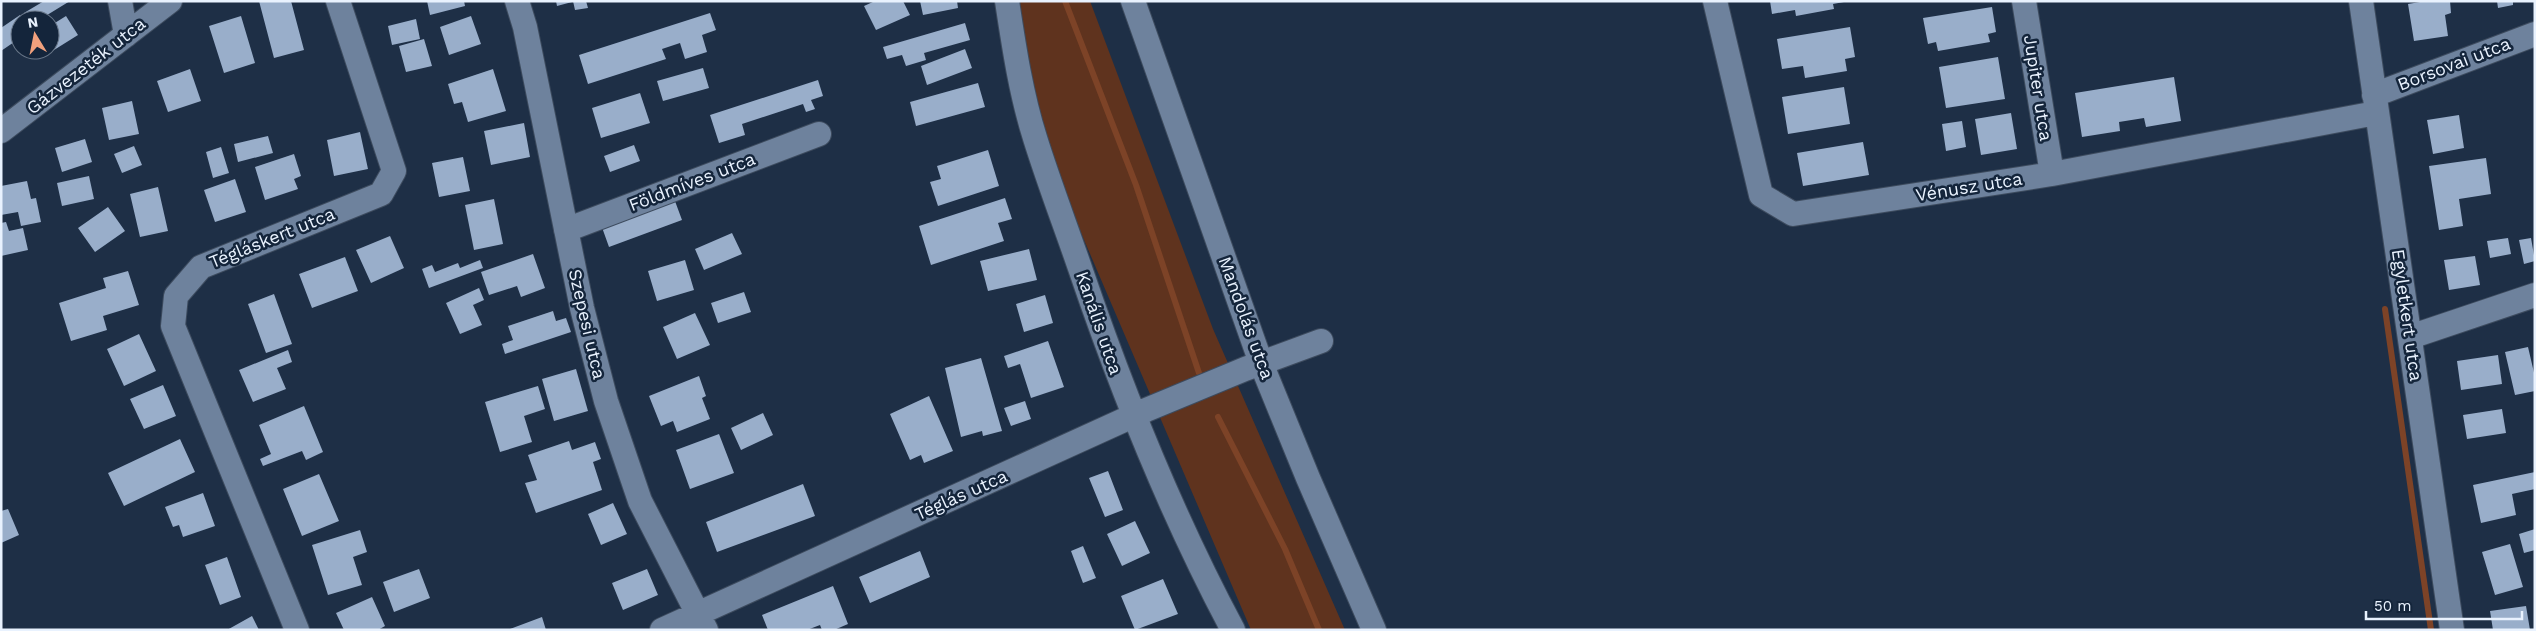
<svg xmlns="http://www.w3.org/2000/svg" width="2536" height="631" viewBox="0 0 2536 631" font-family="'Work Sans',sans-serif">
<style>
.green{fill:#5f331e}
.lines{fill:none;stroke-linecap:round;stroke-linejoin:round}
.stream{stroke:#7d4327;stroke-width:6}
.building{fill:#99aeca}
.minor-casing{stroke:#3d4b5e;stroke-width:26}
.minor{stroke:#6e829d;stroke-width:24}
.labels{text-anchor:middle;stroke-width:5;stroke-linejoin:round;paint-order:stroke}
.street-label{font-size:18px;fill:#e9f2fe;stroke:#14253b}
</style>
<rect width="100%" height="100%" fill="#1e2f46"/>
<path class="green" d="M1016 1H1090L1213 329 1345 630H1251L1037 130Z"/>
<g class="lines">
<path class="stream" d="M1065 1 1136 185 1199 373
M2385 309 2431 630
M1218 417 1285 549 1319 630"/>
</g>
<path class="building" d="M44 1H70L39 20H28L24 13Z
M259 1H291L304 50 274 58Z
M427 1H464L465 6 430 15Z
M556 1H572V2L557 6Z
M573 1H586L588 8 575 10Z
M875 1H903L910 15 876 30 864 6Z
M920 1H957L958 8 923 15Z
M1770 1H1844V2L1833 4 1834 9 1796 16 1795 10 1772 14Z
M2426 1H2450L2451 13 2445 15 2448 36 2414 41 2408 4Z
M2497 1H2513V5L2498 8Z
M1992 7 1996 32 1988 34 1990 42 1938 51 1936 42 1928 44 1923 18Z
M710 13 716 30 702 35 707 52 685 59 680 43 662 49 666 59 588 84 579 55Z
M20 15 24 20H20V38L1 51V28Z
M66 16 78 35 46 55 42 50H50V26Z
M241 16 255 63 224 73 209 26Z
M471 16 481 44 449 55 440 27Z
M416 19 420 39 392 45 388 26Z
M965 23 970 40 924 53 926 60 906 66 902 55 887 59 883 47Z
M1850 27 1855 57 1845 59 1847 71 1805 78 1803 66 1782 69 1777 39Z
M424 39 432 66 406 72 399 46Z
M965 49 972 68 927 85 921 66Z
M1998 57 2005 99 1946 108 1939 67Z
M703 68 709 88 663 101 657 81Z
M190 69 201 101 168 112 157 81Z
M493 69 506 111 468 122 462 102 454 104 448 84Z
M2174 77 2181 121 2146 127 2144 118 2119 122 2120 131 2082 137 2075 93Z
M818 80 823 96 811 100 815 109 806 112 803 104 742 124 745 135 719 143 710 115Z
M978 83 985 107 916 126 910 102Z
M1844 87 1850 124 1788 134 1782 97Z
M640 93 650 123 601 138 592 108Z
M132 101 139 134 109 140 102 108Z
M2011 113 2017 149 1981 155 1975 119Z
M2459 115 2464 148 2433 154 2427 120Z
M1962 121 1966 147 1946 151 1942 124Z
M524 123 530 157 491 165 484 131Z
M360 132 368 169 334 176 327 140Z
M268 136 273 153 238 162 234 144Z
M85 139 92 162 62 172 55 148Z
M1863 142 1869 175 1803 186 1797 153Z
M634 145 640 161 610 172 604 156Z
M134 146 142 165 122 173 114 154Z
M221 147 229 173 213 178 206 152Z
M988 150 999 186 938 206 930 182 941 179 937 166Z
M294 154 301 176 294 179 298 189 265 200 255 167Z
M463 157 470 191 439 197 432 163Z
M2486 158 2491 194 2459 199 2463 226 2439 230 2429 166Z
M89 176 94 199 62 206 57 183Z
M235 179 246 212 215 222 204 190Z
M27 181 31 199 36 198 41 222 21 226 18 212 1 215V186Z
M158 187 168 231 140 237 130 194Z
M672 193 682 220 609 247 599 219Z
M1005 198 1012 219 998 223 1004 241 931 265 919 226Z
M494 199 503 244 474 250 465 205Z
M108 207 125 231 95 252 78 228Z
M6 222 9 231 23 228 28 250 1 256V223Z
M732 233 742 254 704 270 695 249Z
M390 236 404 268 371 283 356 250Z
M2508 238 2511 254 2490 258 2487 241Z
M2531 238 2535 261 2524 264 2519 240Z
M1029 249 1037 280 988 291 980 261Z
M533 254 545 288 521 297 517 286 489 295 481 272Z
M2475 256 2480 285 2449 290 2444 260Z
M345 257 358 291 312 308 299 274Z
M480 260 483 268 429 288 422 269 432 265 435 272 458 263 460 268Z
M685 260 694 290 657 301 648 271Z
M128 271 139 305 103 316 107 330 71 341 59 303 106 288 103 278Z
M479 288 484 300 473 305 482 325 460 334 446 303Z
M744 292 751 312 718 323 711 303Z
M274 294 292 344 266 353 248 304Z
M1045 295 1053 323 1024 332 1016 304Z
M553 311 556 321 566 318 571 332 505 354 502 344 513 340 508 326Z
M695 313 710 345 677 359 663 327Z
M139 334 156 371 124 386 107 349Z
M1048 341 1064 387 1031 398 1020 364 1008 368 1004 356Z
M2528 347 2535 377V391L2515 395 2505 352Z
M288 350 292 362 277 368 286 389 253 402 239 370Z
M2498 355 2502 384 2461 390 2457 361Z
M981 358 1002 431 983 436 982 431 961 437 945 368Z
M576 369 588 411 554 421 542 379Z
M699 376 706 396 702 398 710 419 677 432 673 421 661 426 649 396Z
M163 385 176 416 144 429 130 399Z
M538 386 545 409 524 416 532 442 500 452 485 402Z
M929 396 953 451 924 463 921 455 910 460 890 414Z
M1025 401 1031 419 1011 426 1004 408Z
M304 406 323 452 306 460 302 451 263 466 260 459 271 454 259 425Z
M2502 409 2506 433 2467 439 2463 415Z
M763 413 773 435 741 450 731 428Z
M719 434 734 473 690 489 676 450Z
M180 439 195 472 124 506 108 473Z
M569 441 572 450 595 442 601 459 593 462 602 490 536 513 525 483 537 480 528 455Z
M1108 471 1123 510 1105 517 1089 478Z
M2535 472V489L2512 494 2516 515 2481 523 2473 485Z
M319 474 339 521 302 536 283 489Z
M803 484 815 516 717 552 706 522Z
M203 493 215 526 183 537 179 525 173 527 165 507Z
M613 503 627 534 601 545 588 514Z
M8 509 19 535 1 543V511Z
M1135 521 1150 553 1122 566 1107 534Z
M2535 529V550L2524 553 2519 534Z
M360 530 367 552 353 557 362 585 328 595 312 545Z
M2510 544 2523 587 2495 595 2482 552Z
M1083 546 1096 578 1083 583 1071 551Z
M920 551 930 577 870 603 859 577Z
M227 557 241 597 220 605 205 565Z
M419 569 430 598 394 612 383 582Z
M647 569 658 595 623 610 612 583Z
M1163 579 1178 614 1135 630 1121 596Z
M833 586 848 624 834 630H822L820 625 807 630H768L762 615Z
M372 597 385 626 378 630H344L336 613Z
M2526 606 2530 630H2493L2490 611Z
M252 616 259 630H227Z
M542 617 546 630H507Z"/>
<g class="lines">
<g class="minor-casing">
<path id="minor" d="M120 1 126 35
M517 1 525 27 582 308 606 401 640 501 706 630
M1007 1C1014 47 1021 94 1035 138 1049 183 1066 227 1081 271 1123 394 1171 514 1233 630
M1133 1 1261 363 1308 478 1374 630
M1715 1 1761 195 1793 214 2052 174 2376 113
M2024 1 2052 174
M2361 1 2452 630
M2374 95 2535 34
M1 131 170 1
M566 230 819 134
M2410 337 2535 295
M297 630 173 326 176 296 201 267 381 194 394 171 338 1
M662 630 1146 410 1245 369 1321 341"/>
</g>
<use href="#minor" class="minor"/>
</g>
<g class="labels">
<g class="street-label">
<text transform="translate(2454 64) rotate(-21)" y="6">Borsovai utca</text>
<text transform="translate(86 66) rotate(-38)" y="6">Gázvezeték utca</text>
<text transform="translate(2038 88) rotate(81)" y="6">Jupiter utca</text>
<text transform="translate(692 182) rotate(-21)" y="6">Földmíves utca</text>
<text transform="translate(1969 187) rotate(-9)" y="6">Vénusz utca</text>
<text transform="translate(272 238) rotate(-22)" y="6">Tégláskert utca</text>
<text transform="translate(2407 315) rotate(82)" y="6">Egyletkert utca</text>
<text transform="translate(1246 318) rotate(70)" y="6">Mandolás utca</text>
<text transform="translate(1099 323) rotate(71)" y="6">Kanális utca</text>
<text transform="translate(587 324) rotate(77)" y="6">Szepesi utca</text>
<text transform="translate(961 495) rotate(-24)" y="6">Téglás utca</text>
</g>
</g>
<rect width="2536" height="631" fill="none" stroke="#e9f2fe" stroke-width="5"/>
<g transform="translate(35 35) rotate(350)"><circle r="24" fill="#14253b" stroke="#697789"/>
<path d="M0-4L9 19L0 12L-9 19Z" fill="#f1a17d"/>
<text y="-8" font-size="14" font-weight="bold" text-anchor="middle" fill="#e9f2fe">N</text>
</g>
<path d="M2366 611v8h156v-8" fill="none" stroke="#e9f2fe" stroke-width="2.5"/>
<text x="2374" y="611" font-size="15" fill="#e9f2fe" stroke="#14253b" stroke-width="4" paint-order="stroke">50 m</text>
</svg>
